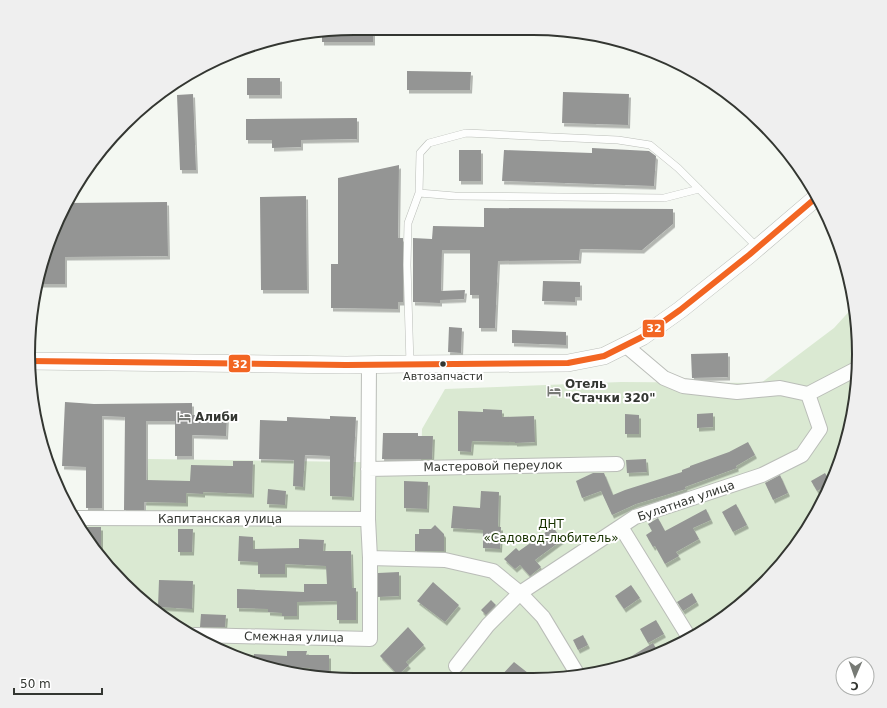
<svg xmlns="http://www.w3.org/2000/svg" width="887" height="708" viewBox="0 0 887 708" font-family="'DejaVu Sans',sans-serif">
<style>
.green{fill:#dae9d2}
.building{fill:#949594;filter:url(#shadow)}
.lines{fill:none;stroke-linecap:round;stroke-linejoin:round}
.service-casing{stroke:#babdb8;stroke-width:8}
.minor-casing{stroke:#babdb8;stroke-width:16}
.tertiary-casing{stroke:#babdb8;stroke-width:18}
.path{stroke:#dddedd;stroke-width:2;stroke-dasharray:4 2;stroke-linecap:butt}
.service{stroke:#fdfefd;stroke-width:7}
.minor{stroke:#fdfefd;stroke-width:14}
.tertiary{stroke:#fdfefd;stroke-width:17}
.bus-1-casing{stroke:#fff;stroke-width:9}
.bus-1{stroke:#f26522;stroke-width:6}
.bus-dot{fill:#333631;stroke:#fff;stroke-width:1.5}
.labels{text-anchor:middle;stroke-width:4;stroke-linejoin:round;paint-order:stroke}
.bus-label{font-size:11px;fill:#333631;stroke:#fff}
.poi-label{font-size:12px;font-weight:bold;fill:#333631;stroke:#fff;text-anchor:start}
.street-label{font-size:12px;fill:#333631;stroke:#fff}
.park-label{font-size:12px;fill:#183300;stroke:#fff}
.rim{fill:none;stroke:#333631;stroke-width:2}
.line-badge{stroke:#fff;stroke-width:1.5}
.badge-label{font-size:11px;text-anchor:middle;font-weight:bold;fill:#fff}
</style>
<defs>
<filter id="shadow"><feDropShadow dx="2" dy="3.5" stdDeviation="0" flood-color="#0004"/></filter>
</defs>
<rect width="100%" height="100%" fill="#f4f8f2"/>
<path class="green" d="M855 305 856 312 858 376 848 439 825 498 791 553 748 599 696 636 618 669 555 679 291 674 229 655 156 613 109 569 72 517 146 512 148 459 421 463 422 429 445 389 621 382 761 383 834 328Z"/>
<path class="building" d="M354 28H373V42H322V32Z
M407 71 471 72 470 90H407Z
M247 78H280V95H247Z
M563 92 629 94 628 125 562 123Z
M193 94 196 170H180L177 95Z
M357 118V139L301 140V147L272 148V140H246V119Z
M592 148 649 151 656 156 654 186 502 181 504 150 592 153Z
M459 150H481V181H459Z
M399 165 398 238H403V302H398V309L331 308V264H338V178Z
M306 196 307 290H261L260 197Z
M167 202 168 256 65 257V284H37L39 269 67 203Z
M484 208 673 209V224L642 250 580 249 579 260 498 261 495 328H479V295H470V250H442L441 291 465 290 464 299 440 300V303L413 302V238L432 239 433 226 484 227Z
M543 281 580 282V297H575V302L542 301Z
M449 327 462 328 461 353 448 352Z
M512 330 566 332V345L512 343Z
M728 353V377L692 378 691 354Z
M65 402 94 404 192 403V415H227L226 436 192 435V456H175V421H146V480L190 481 191 465 233 466V461H253L252 494 203 492V494L186 493V503L144 502V510H124L125 417 102 416V508H86V467L62 466Z
M483 409 502 410V417L534 416 535 442 515 443V442L472 441 471 452 458 451V411L483 412Z
M713 413V427L697 428V414Z
M625 414 639 415V434H625Z
M330 416 356 417 352 497 330 496V456L305 455 303 487 293 486 294 460 259 459 260 420 287 421V417L330 419Z
M383 433H418V436H433L432 459H382Z
M748 442 755 455 736 466 737 468 685 487 686 489 636 504 612 515 601 491 582 498 576 481 593 473H604L613 495 625 490 682 472V470L690 467V466L729 452Z
M646 459 647 472 627 473 626 460Z
M825 473 831 483 817 491 811 481Z
M780 475 788 493 773 500 765 483Z
M404 481 428 482 427 509 404 508Z
M268 489 286 491 285 505 267 504Z
M481 491 499 492 498 527H501L500 549 483 548V530L451 528 453 506 480 508Z
M736 504 747 525 733 532 722 512Z
M706 509 711 520 693 528 699 539 676 552 679 556 665 564 655 546 653 547 646 535 652 531 648 524 658 518 665 531Z
M435 525 444 534V551H415V534H419V529H431Z
M83 527H101V558L83 533Z
M553 527 562 540 535 560 541 567 530 576 520 565 515 569 504 559 516 548 519 551Z
M178 529H193L192 552H178Z
M239 536 253 537V549L299 548V539L324 540 323 551H351L352 588H356V620H337V601L297 602V616H282V613L268 612V609L237 608V589L304 592V584H327L326 566 285 564V574H258V562L238 561Z
M399 572V596L378 597V573Z
M159 580 193 581 192 609 158 607Z
M433 582 459 605 445 622 417 601Z
M631 585 640 598 624 609 615 596Z
M692 593 697 602 683 611 677 602Z
M491 600 496 605 486 615 481 610Z
M201 614 226 615 225 627H200Z
M656 620 664 634 648 643 640 629Z
M408 627 424 645 406 662 409 665 398 675 380 656Z
M583 635 588 645 578 650 573 640Z
M653 643 658 652 629 664 627 659Z
M287 651H307L306 655H329V675L310 674V668L274 667V669L253 662 254 654 287 656Z
M514 662 528 673 523 679 499 678Z"/>
<g class="lines">
<g class="service-casing">
<path id="service" d="M419 193 455 196 664 198 699 189
M410 364 407 265 408 223 419 193 420 153 429 143 466 133 618 140 650 145 678 168 758 248"/>
</g>
<g class="minor-casing">
<path id="minor" d="M625 345 664 378 683 386 737 392 780 388 808 394
M808 394 858 368
M368 469 617 464
M72 518 368 519
M621 527 690 639
M370 558 445 560 493 571 520 593 543 617 578 675
M195 635 370 639V558L368 519 369 364
M456 666 488 625 520 593 635 517 762 475 802 455 820 429 808 394"/>
</g>
<g class="tertiary-casing">
<path id="tertiary" d="M29 361 346 365 410 364 568 363 604 356 642 337 680 310 749 255 818 196"/>
</g>
<path class="path" d="M464 674 468 677"/>
<use href="#service" class="service"/>
<use href="#minor" class="minor"/>
<use href="#tertiary" class="tertiary"/>
<g class="bus-1-casing">
<path id="bus-1" d="M29 361 346 365 568 363 604 356 642 337 680 310 749 255 818 196"/>
</g>
<use href="#bus-1" class="bus-1"/>
</g>
<defs>
<g id="hotel-bare" transform="scale(1.08)"><path d="M-6-4.5h1.5V1H6V5H4.5V3h-9V5H-6ZM-4 0a1.8 1.8 0 1 1 3.6 0ZM.5 0V-2.5h3Q6-2.5 6 0Z" fill="#777a75" stroke="#fff" stroke-width="2.5" paint-order="stroke"/></g>
</defs>
<g fill-rule="evenodd">
<use href="#hotel-bare" x="554" y="391"/>
<use href="#hotel-bare" x="184" y="417"/>
</g>
<circle class="bus-dot" cx="443" cy="364" r="3.5"/>
<g class="labels">
<g class="bus-label">
<text x="443" y="380">Автозапчасти</text>
</g>
<g class="poi-label">
<text x="565" y="388">Отель<tspan x="565" dy="14">"Стачки 320"</tspan></text>
<text x="195" y="421">Алиби</text>
</g>
<g class="street-label">
<text transform="translate(493 466) rotate(-1)" y="4">Мастеровой переулок</text>
<text transform="translate(686 501) rotate(-19)" y="4">Булатная улица</text>
<text x="220" y="523">Капитанская улица</text>
<text transform="translate(294 637) rotate(1)" y="4">Смежная улица</text>
</g>
<g class="park-label">
<text x="551" y="528">ДНТ<tspan x="551" dy="14">«Садовод-любитель»</tspan></text>
</g>
</g>
<path d="M0 0H887V708H0ZM354 35H533A319 319 0 0 1 852 354V354A319 319 0 0 1 533 673H354A319 319 0 0 1 35 354V354A319 319 0 0 1 354 35Z" fill="#efefef" fill-rule="evenodd"/>
<path class="rim" d="M354 35H533A319 319 0 0 1 852 354V354A319 319 0 0 1 533 673H354A319 319 0 0 1 35 354V354A319 319 0 0 1 354 35Z"/>
<g class="line-badge">
<rect x="642" y="319" width="23" height="19" rx="4" fill="#f26522"/>
<rect x="228" y="354" width="23" height="19" rx="4" fill="#f26522"/>
</g>
<g class="badge-label">
<text x="654" y="332">32</text>
<text x="240" y="368">32</text>
</g>
<g transform="translate(855 676) rotate(182)"><circle r="19" fill="#ffffff" stroke="#adafad"/>
<path d="M0-3L7 15L0 10L-7 15Z" fill="#777a75"/>
<text y="-6" font-size="11" font-weight="bold" text-anchor="middle" fill="#333631">С</text>
</g>
<path d="M14 688v6h88v-6" fill="none" stroke="#333631" stroke-width="2"/>
<text x="20" y="688" font-size="12" fill="#333631" stroke="#ffffff" stroke-width="3" paint-order="stroke">50 m</text>
</svg>
